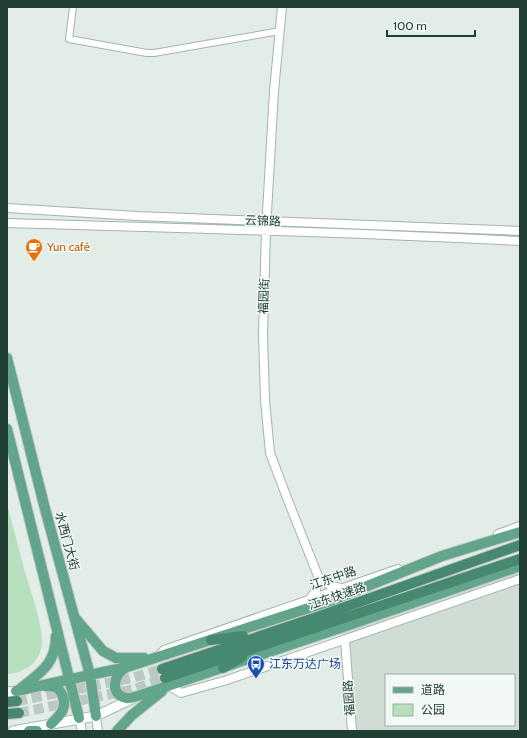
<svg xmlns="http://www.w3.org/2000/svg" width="527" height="738" viewBox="0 0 527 738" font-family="Cabin,'Noto Sans SC',sans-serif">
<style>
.built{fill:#cfddd4;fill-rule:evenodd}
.green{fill:#b8dfbd}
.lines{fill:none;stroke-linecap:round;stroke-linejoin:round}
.trunk-tunnel{stroke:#bacac2;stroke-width:10;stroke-dasharray:10 5;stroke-linecap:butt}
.minor-casing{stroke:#a3b5ac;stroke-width:8}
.tertiary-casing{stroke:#a3b5ac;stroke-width:10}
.secondary-casing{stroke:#a1bcaf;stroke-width:11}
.primary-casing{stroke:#c1c9c6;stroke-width:12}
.trunk-casing{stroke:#c1c9c6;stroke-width:12}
.minor{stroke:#fff;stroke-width:6}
.tertiary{stroke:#fff;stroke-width:8}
.secondary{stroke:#fff;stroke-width:9}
.primary{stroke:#62a58a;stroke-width:10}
.trunk{stroke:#468970;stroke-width:10}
.labels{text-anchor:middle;stroke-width:3;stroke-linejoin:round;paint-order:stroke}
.street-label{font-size:12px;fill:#203f32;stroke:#f2f9f4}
.food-label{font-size:12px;fill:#c56008;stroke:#f2f9f4;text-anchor:start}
.transit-label{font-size:12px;fill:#164399;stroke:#f2f9f4;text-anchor:start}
</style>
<rect width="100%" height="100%" fill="#e1ede6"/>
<path class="built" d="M520 566V731H351L343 627ZM386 675H514V725H386Z"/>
<path class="green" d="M7 504C13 527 19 549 25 572 30 589 46 633 41 649 37 665 23 673 7 674Z"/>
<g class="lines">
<path class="trunk-tunnel" d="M17 701 132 678 162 669
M19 713 135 689 165 678"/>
<g class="minor-casing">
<path id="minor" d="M73 7 69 39 147 53H154L280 31"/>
</g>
<g class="tertiary-casing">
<path id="tertiary" d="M282 7 274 91 266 230 263 335 265 400 270 453 287 498 318 576 330 586 342 588
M7 208 137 216 520 231
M7 223C178 228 349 232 520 241
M498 534 520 526
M310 599 316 590 318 576
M345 640 352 731
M158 657 164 650 398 569
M169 686 181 693 227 680 520 579
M96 716 98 731
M79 718 82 731"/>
</g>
<g class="secondary-casing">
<path id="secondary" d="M7 692 16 691
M13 731 96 716 136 697"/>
</g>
<g class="primary-casing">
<path id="primary" d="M7 358 44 505 90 675 96 716
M7 429 79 718
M76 619 103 651 116 658H144
M125 668C114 675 109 694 126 698 129 699 134 697 138 696L343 627 520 566
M45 686C48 686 52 686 55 687 62 690 66 702 63 709 62 714 55 720 51 724
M20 689C40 673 56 664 56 636
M16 691 127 667 330 601 442 556 520 532
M29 731H37
M117 731 132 715 162 691"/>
</g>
<g class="trunk-casing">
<path id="trunk" d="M211 640 243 636
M223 668 242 657
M162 669 317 617 520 545
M165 678 520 559
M7 702 17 701
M7 714 19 713"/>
</g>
<use href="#minor" class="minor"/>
<use href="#tertiary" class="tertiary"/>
<use href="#secondary" class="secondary"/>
<use href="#primary" class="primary"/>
<use href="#trunk" class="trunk"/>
</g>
<defs>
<g id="cafe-pin" transform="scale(0.9)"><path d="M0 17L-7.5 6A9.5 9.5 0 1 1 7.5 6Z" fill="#e8710a" stroke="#f2f9f4"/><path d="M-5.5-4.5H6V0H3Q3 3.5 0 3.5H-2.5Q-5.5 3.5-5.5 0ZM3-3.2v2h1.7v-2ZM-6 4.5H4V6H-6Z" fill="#fff"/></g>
<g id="bus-pin" transform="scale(0.9)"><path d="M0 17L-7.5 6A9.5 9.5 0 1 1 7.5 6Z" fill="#1a4fb4" stroke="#f2f9f4"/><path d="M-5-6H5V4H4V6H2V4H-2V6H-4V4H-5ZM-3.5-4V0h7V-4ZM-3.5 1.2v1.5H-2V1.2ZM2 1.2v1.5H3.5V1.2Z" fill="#fff"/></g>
</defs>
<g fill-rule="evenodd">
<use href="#cafe-pin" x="34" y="247"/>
<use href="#bus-pin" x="256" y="664"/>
</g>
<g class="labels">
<g class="street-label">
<text transform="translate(263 221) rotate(2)" y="4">云锦路</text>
<text transform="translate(264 296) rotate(-88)" y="4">福园街</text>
<text transform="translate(67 541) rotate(75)" y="4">水西门大街</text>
<text transform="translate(333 578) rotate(-19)" y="4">江东中路</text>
<text transform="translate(337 596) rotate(-19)" y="4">江东快速路</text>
<text transform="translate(349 698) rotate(-94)" y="4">福园路</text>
</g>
<g class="food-label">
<text x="47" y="251">Yun café</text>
</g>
<g class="transit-label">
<text x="269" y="668">江东万达广场</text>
</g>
</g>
<rect width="527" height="738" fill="none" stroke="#203f32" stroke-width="16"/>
<rect x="385" y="674" width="130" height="52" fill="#f2f9f4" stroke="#9eafa6"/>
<rect x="393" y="687" width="20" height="6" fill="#62a58a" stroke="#9eafa6"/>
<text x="421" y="694" font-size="12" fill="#203f32">道路</text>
<rect x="393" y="704" width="20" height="12" fill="#b8dfbd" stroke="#9eafa6"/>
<text x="421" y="714" font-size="12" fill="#203f32">公园</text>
<path d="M387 30v6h88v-6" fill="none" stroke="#203f32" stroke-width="2"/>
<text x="393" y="30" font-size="12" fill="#203f32" stroke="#f2f9f4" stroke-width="3" paint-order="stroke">100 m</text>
</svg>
